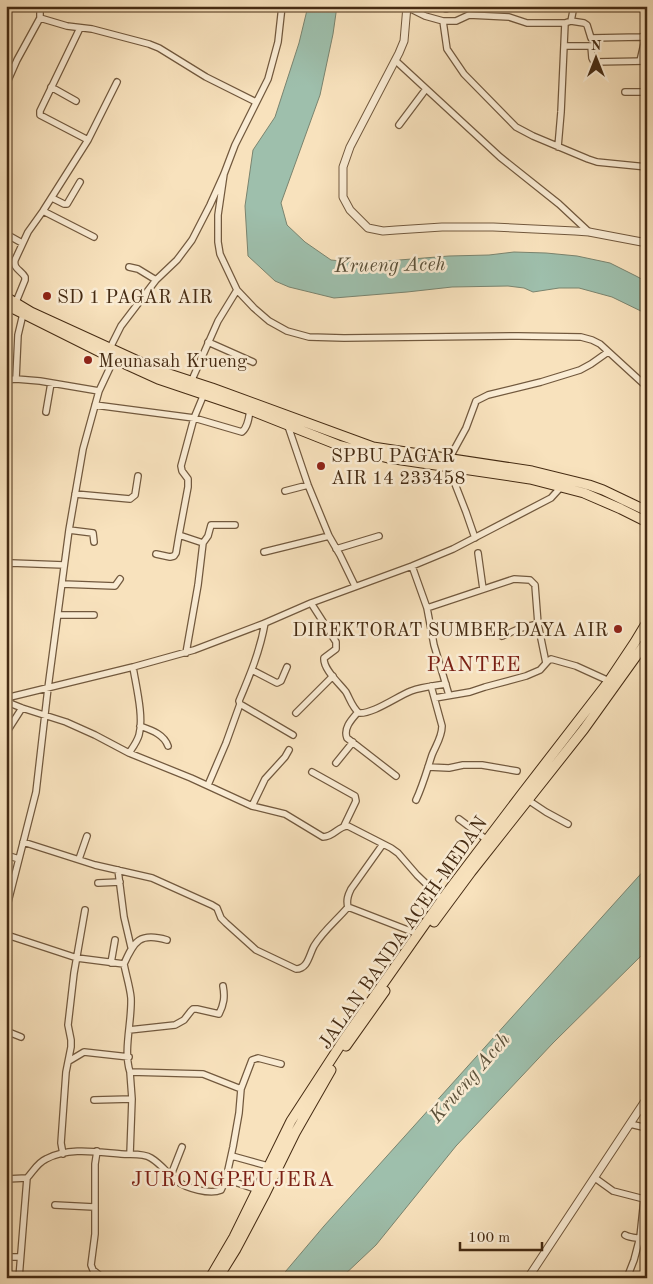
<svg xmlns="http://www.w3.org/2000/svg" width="653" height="1284" viewBox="0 0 653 1284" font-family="'Old Standard TT',serif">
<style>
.water{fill:#9ebfac;stroke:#7a846f}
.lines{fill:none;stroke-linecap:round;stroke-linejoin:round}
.minor-casing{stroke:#72593e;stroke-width:8}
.tertiary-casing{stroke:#72593e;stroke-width:9}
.trunk-casing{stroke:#452b13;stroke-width:11}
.minor{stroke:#faecd4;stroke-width:5.5}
.tertiary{stroke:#faecd4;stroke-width:7}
.trunk{stroke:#f8e2bd;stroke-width:9}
.poi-dot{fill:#8f2418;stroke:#faecd4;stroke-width:2}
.labels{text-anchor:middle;stroke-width:5;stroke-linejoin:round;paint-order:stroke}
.poi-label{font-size:19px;fill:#452b13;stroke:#faecd4;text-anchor:start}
.street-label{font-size:19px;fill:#452b13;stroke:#faecd4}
.water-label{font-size:20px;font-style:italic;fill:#5b5039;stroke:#faecd4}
.quarter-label{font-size:21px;letter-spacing:1px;fill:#7a1f14;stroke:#faecd4}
</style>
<rect width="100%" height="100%" fill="#f8e2bd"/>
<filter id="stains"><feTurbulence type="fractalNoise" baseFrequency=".004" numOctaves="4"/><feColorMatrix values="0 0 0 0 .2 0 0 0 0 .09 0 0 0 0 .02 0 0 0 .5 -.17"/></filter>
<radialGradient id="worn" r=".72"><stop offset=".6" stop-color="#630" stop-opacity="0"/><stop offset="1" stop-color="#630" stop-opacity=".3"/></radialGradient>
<path class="water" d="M308 6H337L333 34 320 95 281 203 287 225 305 242 331 260 362 263 449 256 489 255 514 252 546 253 577 256 610 263 636 276 647 282V314L612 297 579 288H559L533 292 524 288 508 286 452 287 407 292 334 298 289 287 275 281 248 256 245 206 253 150 275 117 299 43Z
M647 867V950L553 1043 456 1146 376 1245 341 1278H280L324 1226Z"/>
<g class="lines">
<g class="minor-casing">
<path id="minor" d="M446 6V9
M407 7 425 16 443 21 447 49 464 74 516 127 533 136 588 159 597 162 647 167
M40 18 67 26 92 29 149 44 159 48 206 77 256 102
M443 21H456L469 15 509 17 527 23H565L571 21 574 6
M571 21 584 23 587 25 591 38 641 37 646 35 647 33
M80 28 40 111V115L88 140 117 82
M564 46H591L592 58 594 62 647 61
M396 61 500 157 559 204 589 232
M640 61 646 35
M6 85 17 60 40 18V6
M51 87 76 101
M625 92H647
M399 125 426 89
M558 147 561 112 565 23
M224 174 218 215V242L220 254 237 290 254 308 269 321 287 331 309 337 344 338 518 336 581 337 592 340 600 344 647 387
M52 198 64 204H67L80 182
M43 211 94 237
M6 234 22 243
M129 267 138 269 156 280
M16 302 25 280V277C21 270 13 269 15 260L28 232 43 211 88 140
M208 342 253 362
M110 348 121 326 156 280 177 260 192 240 210 205 224 174 235 145 268 79 278 42 282 6
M16 379 18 335 23 314
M6 380 16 379 40 381 99 391
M191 382 218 321 237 290
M95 405 194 418 204 394
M46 412 51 383
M288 426 308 485 329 536 340 555 355 586
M285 491 308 485
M75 494 130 499 135 495 138 476
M69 530 93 533 94 542
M475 538 466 512 448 466 449 459 466 428 476 401 488 395 541 382 580 370 591 364 608 352
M203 543 208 536 211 525H235
M336 549 379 536
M264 552 329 536
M478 553 483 589
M156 554 170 557 174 556 176 553 179 535
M412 566 427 608 434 645 449 695
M62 584 115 586 120 579
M311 603 336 642V649L324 658C323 669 339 683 346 692 350 699 352 707 359 713 373 714 396 697 411 691 422 687 434 686 446 684
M6 604 8 589V566L11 563 64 565
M427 608 514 579 530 580 535 585 538 624 546 663
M58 615H94
M502 636 521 628 538 624
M186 653 198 585 203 543 179 535 188 487V479L182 471 181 466 194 418 242 432C248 427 249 417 250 410
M252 670 277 683 281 681 287 667
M6 698 133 667 194 650 265 623 311 603 412 566 453 549 551 498 561 487
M435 698 470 692 485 687 526 676 540 670 548 661 551 659 576 666 609 681
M6 699 12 704 22 708 66 722 95 735 129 753 191 778 252 806 285 814 323 837C334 837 338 826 348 826L391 848 398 853 417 875 443 900
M240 704 293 735
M358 712C352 719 343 728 347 738L396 776
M296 713 333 676
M140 726C151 730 164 734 168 746
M6 733 22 708
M129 753C133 747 137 742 139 735 144 717 136 686 133 667
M336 763 353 742
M428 767 449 768 463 765H482L517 771
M312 772 355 796 356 801 344 826
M208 785 226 743 240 704 239 701C250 675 260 651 265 623
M416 800C423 785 427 770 432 755 436 745 442 737 442 726L431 686
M528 800 546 812 568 824
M252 806 265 779 285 757 289 750
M459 819 487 840
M23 842 95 865 152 878 212 905 217 908 221 918 226 923 256 950 296 969C308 969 309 955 314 946 323 931 337 920 348 907 346 900 348 895 351 889L383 844
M6 855 19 859
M79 859 87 836
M118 870 124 917 131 947
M98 883 120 882
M348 907 418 934
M6 910 36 792 48 688 69 530 83 449 99 391 114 359
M6 933 7 935 77 958 124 964C134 941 140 932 167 940
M111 963 115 940
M124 964C126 975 130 987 131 998 132 1022 123 1050 130 1072L203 1074 241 1089
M129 1030 175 1025 184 1020 191 1011 193 1009H197L219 1014C224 1004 225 997 223 986
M6 1031 21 1037
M69 1061 84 1052 129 1057
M94 1100 132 1099
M630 1124 647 1128
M97 1151 95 1164V1234L91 1265 93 1270 103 1278
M63 1154 61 1143 66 1072 71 1047V1040L68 1025 74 973 85 910
M130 1154 132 1099 130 1072
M232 1156 268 1166
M171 1175 182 1147
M595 1178 613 1191 644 1199
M6 1179 27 1178C33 1172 37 1163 46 1159 69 1147 96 1152 121 1154 131 1155 143 1153 151 1158 161 1164 168 1174 177 1181 186 1188 210 1195 221 1190L226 1179 258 1190
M226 1179 233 1147 239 1113 241 1089 252 1060 258 1058 281 1064
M55 1205 94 1207
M625 1235C632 1239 639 1237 647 1240
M6 1257H20
M19 1278 27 1178
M627 1278 634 1260 640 1237 644 1199 647 1195"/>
</g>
<g class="tertiary-casing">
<path id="tertiary" d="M407 6 404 41 399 53 350 147 343 167V197L350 210 368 228 383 231 396 230 442 227H493L575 231 589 232 647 243
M528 1278 647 1098"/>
</g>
<g class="trunk-casing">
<path id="trunk" d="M6 297 31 312 160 371 212 388 373 447 532 471 589 485 603 490 647 511
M6 305 114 359 158 379 250 410 338 445 388 458 530 479 561 487 584 493 621 509 647 522
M434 922 471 872 584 729 647 641
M346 1046 385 991
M210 1278 234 1237 291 1121 345 1038 446 894 521 795 609 681 635 642 647 622
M218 1278 236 1249 264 1196 295 1133 331 1070"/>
</g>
<use href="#minor" class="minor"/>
<use href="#tertiary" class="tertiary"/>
<use href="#trunk" class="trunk"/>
</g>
<g class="poi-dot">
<circle cx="47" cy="296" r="5"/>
<circle cx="88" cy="360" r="5"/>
<circle cx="321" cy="466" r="5"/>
<circle cx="618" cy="629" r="5"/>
</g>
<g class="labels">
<g class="poi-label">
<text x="57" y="303">SD 1 PAGAR AIR</text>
<text x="98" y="367">Meunasah Krueng</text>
<text x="331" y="462">SPBU PAGAR<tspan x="331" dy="22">AIR 14 233458</tspan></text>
<text x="608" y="636" text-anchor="end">DIREKTORAT SUMBER DAYA AIR</text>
</g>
<g class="street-label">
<text transform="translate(402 932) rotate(-55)" y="7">JALAN BANDA ACEH-MEDAN</text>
</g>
<g class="water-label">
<text transform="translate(390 264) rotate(-1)" y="7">Krueng Aceh</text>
<text transform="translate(469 1077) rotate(-49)" y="7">Krueng Aceh</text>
</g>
<g class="quarter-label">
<text x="474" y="671">PANTEE</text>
<text x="233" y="1186">JURONGPEUJERA</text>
</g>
</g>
<rect width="653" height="1284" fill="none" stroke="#f8e2bd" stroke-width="25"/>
<rect x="8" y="8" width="638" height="1269" fill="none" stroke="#452b13" stroke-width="2.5"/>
<rect x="12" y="12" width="628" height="1259" fill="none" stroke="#452b13"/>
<g transform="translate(596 58)" stroke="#faecd4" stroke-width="4" paint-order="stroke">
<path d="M0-4L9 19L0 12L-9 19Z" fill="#452b13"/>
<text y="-8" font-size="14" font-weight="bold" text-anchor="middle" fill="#452b13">N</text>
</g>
<path d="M460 1242v8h82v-8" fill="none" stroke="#452b13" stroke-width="2.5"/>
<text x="468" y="1242" font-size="15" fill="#452b13" stroke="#faecd4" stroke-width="4" paint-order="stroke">100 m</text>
<rect width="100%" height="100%" filter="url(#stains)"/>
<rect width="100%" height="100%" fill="url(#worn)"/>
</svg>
